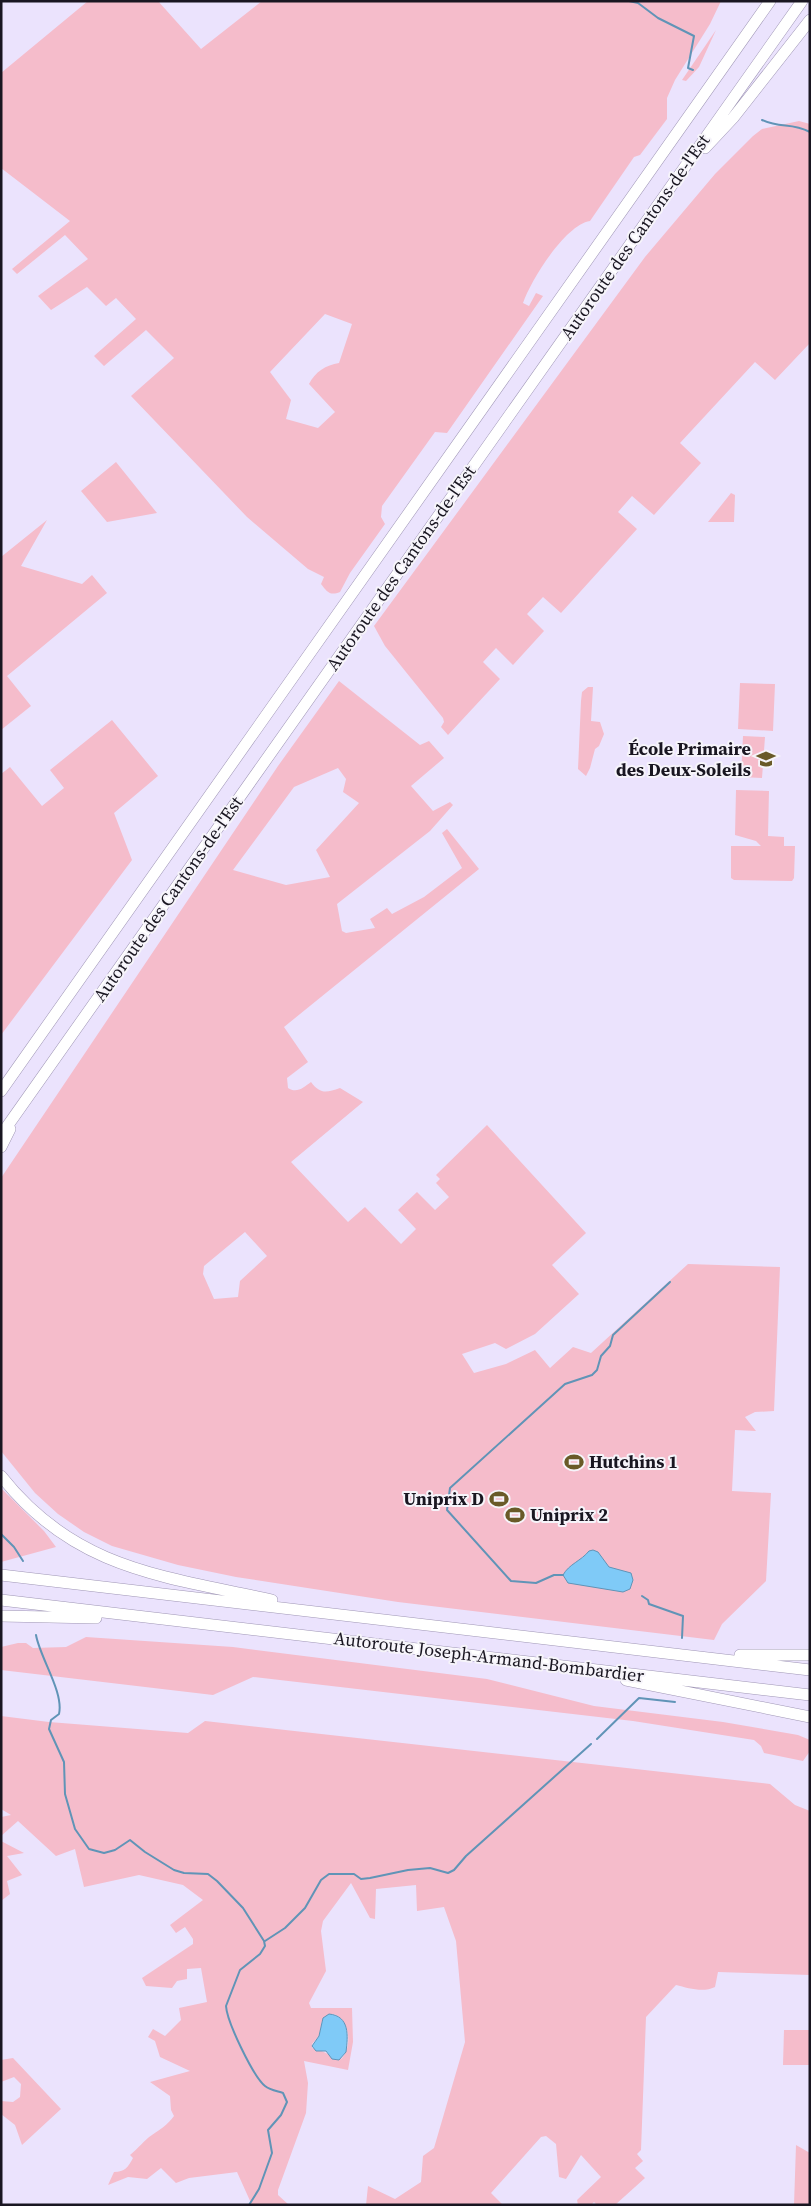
<svg xmlns="http://www.w3.org/2000/svg" width="811" height="2206" viewBox="0 0 811 2206" font-family="'Source Serif 4',serif">
<style>
.green{fill:#f5bccb;fill-rule:evenodd}
.water{fill:#7fcaf7;stroke:#6094b7}
.lines{fill:none;stroke-linecap:round;stroke-linejoin:round}
.stream{stroke:#6094b7;stroke-width:2}
.highway-casing{stroke:#9f96b5;stroke-width:12}
.highway{stroke:#fff;stroke-width:11}
.labels{text-anchor:middle;stroke-width:4;stroke-linejoin:round;paint-order:stroke}
.street-label{font-size:18px;fill:#191621;stroke:#f6f4fa}
.poi-label{font-size:18px;font-weight:bold;fill:#191621;stroke:#f6f4fa;text-anchor:end}
</style>
<rect width="100%" height="100%" fill="#ebe3fd"/>
<path class="green" d="M88 1H158L201 49 262 1H721L710 24 675 80 667 98V119L640 155 634 157 590 221C565 225 531 280 523 303L529 306 536 293 543 296 447 433 435 432 382 506 381 517 385 524 350 573 340 592C330 596 327 592 321 584L324 577 308 569 247 517 131 396 174 358 146 330 104 366 94 356 136 319 116 298 106 306 87 287 51 310 38 296 88 259 65 235 17 274 12 269 70 221 1 168V73ZM325 314 352 324 339 363C326 365 315 372 309 384L335 412 318 428 286 419 291 400 270 372Z
M716 30 699 67 686 81 682 80Z
M799 121 810 124V343L775 380 755 362 680 443 701 463 654 515 632 496 618 512 637 529 561 613 543 597 527 614 544 631 513 665 496 648 483 662 500 679 448 735 441 727 444 722 443 718 385 646 374 626 645 257 715 174 753 136 762 129Z
M116 462 157 513 107 522 81 491Z
M731 493 735 495 734 522H708Z
M47 520 21 566 82 584 92 575 107 593 7 676 31 706 1 730V557Z
M339 681 420 745 429 741 444 758 411 786 433 811 450 802 453 805 430 831 337 904 342 931 346 933 375 928 370 919 387 908 392 914 424 897 462 868 442 833 447 829 479 869 284 1027 308 1062 287 1078 288 1088C297 1094 304 1087 311 1082 320 1094 326 1093 340 1088L363 1102 291 1162 348 1222 365 1207 401 1244 416 1229 398 1210 417 1192 435 1210 449 1197 436 1183 440 1179 436 1175 487 1125 586 1233 552 1265 579 1294 535 1334 506 1349 495 1343 462 1354 474 1373 506 1364 535 1350 550 1368 573 1347 591 1353 688 1264 780 1267 774 1411 755 1412 745 1417 756 1431 735 1430 732 1491 771 1493 766 1581 722 1624 714 1640 398 1602 236 1577 178 1565 112 1546 84 1532 58 1514 35 1493 1 1451V1178L278 766ZM338 768 346 779 343 792 359 803 316 850 330 877 286 885 233 870 294 787ZM245 1232 267 1256 240 1281 238 1297 214 1299 203 1274 204 1266Z
M740 683 775 684 773 731 738 729Z
M588 687H593L591 721 600 722 604 734 599 746 595 749 590 768 586 776 578 769 581 701 582 692Z
M112 720 158 776 114 813 132 860 1 1035V774L10 767 42 806 64 788 50 770Z
M743 736 765 737 762 778 741 777Z
M736 790 769 791 768 836 784 837V846H795L794 878 792 881 734 880 731 878V846H761L756 841 735 835Z
M1 1488 44 1531 56 1547 1 1562Z
M86 1637 233 1647 487 1679 594 1706 723 1722 798 1735 810 1740V1751L803 1761 764 1753 761 1746 754 1740 633 1721 253 1677 213 1695 1 1670V1647L18 1643H26L33 1648 66 1647Z
M1 1716 49 1722 188 1733 205 1721 770 1784 795 1805 810 1811V1975L718 1972 715 1987C703 1993 688 1988 676 1985L646 2017 641 2150 637 2154 643 2161 635 2168 645 2178 615 2205H597L594 2202 591 2205H578L577 2200 601 2177 581 2155 566 2179 559 2177 556 2144 546 2136 541 2137 491 2193 503 2205H366L368 2186 395 2199 421 2182 423 2156 434 2148 465 2042 456 1941 444 1907 417 1911 416 1885 376 1889 375 1919 370 1918 351 1883 323 1921 321 1931 326 1971 309 2003 311 2008H352L353 2042 348 2070 304 2061 308 2083 306 2113 278 2190V2195L289 2205H250L251 2203 237 2172 189 2178 176 2183 161 2168 147 2179 128 2177 108 2185 114 2172C125 2172 128 2167 133 2158L130 2155C138 2149 144 2140 152 2135 161 2129 167 2125 174 2116L171 2110 170 2096 150 2082 190 2071 160 2057 155 2041 148 2037 153 2029 165 2036 181 2020 179 2008 207 2002 201 1968 187 1969V1979L177 1981 172 1988 146 1986 142 1978 193 1944V1939L185 1927 176 1933 170 1925 203 1900 183 1885 139 1875 84 1887 75 1849 56 1856 18 1821 1 1836V1817L11 1815 1 1809ZM333 2014C350 2018 353 2048 341 2059 329 2056 325 2051 312 2048V2044L319 2036 322 2021Z
M1 1841 24 1853 7 1856 22 1875 7 1881 10 1894 1 1901Z
M784 2030H810V2065H783Z
M13 2058 61 2109 22 2145 15 2125 1 2114V2101L13 2102 20 2097 21 2084 14 2077 1 2082V2060Z
M796 2145 810 2153V2205H794Z"/>
<path class="water" d="M593 1550 598 1552 609 1567 631 1573 633 1580 630 1589 623 1592 568 1583 563 1575C569 1564 581 1561 589 1551Z
M329 2014C350 2016 348 2036 346 2052L339 2060 332 2059 326 2051H316L312 2046 319 2036 323 2018Z"/>
<g class="lines">
<path class="stream" d="M629 1 638 3 658 18 694 36 688 68 693 70
M762 120C782 129 790 122 810 132
M1 1534 14 1547 23 1561
M563 1575H554L536 1583 511 1581 447 1510 450 1488 565 1384 592 1375 597 1370 601 1356 610 1346 613 1335 670 1282
M642 1596 648 1600 649 1604 683 1616 682 1638
M36 1635C40 1658 64 1692 59 1714L51 1720 49 1729 64 1762 65 1794 75 1829 89 1849 104 1853 115 1850 130 1840 145 1852 174 1870 184 1873 208 1874 217 1881 243 1908 264 1941 265 1946 260 1954 240 1970 226 2006C227 2022 253 2076 265 2086 270 2090 277 2091 283 2093L287 2102 281 2115 268 2130 272 2153 259 2189 249 2205
M597 1739 639 1698 675 1702
M265 1941 285 1928 305 1908 321 1880 329 1874H354L361 1879 370 1878 408 1870 430 1868 448 1873 454 1870 466 1856 591 1744"/>
<g class="highway-casing">
<path id="highway" d="M705 148 733 118 810 20
M1 1091 770 1
M1 1135 802 1
M1 1147 10 1129
M1 1476C75 1570 164 1576 272 1600
M1 1575 810 1670
M1 1600 810 1695
M1 1616 96 1618
M740 1655H810
M626 1680 810 1717"/>
</g>
<use href="#highway" class="highway"/>
</g>
<defs>
<g id="school-bare" transform="scale(1.5)"><path d="M0-5L7-2L0 1L-7-2ZM-4 1L0 2.5L4 1V4Q0 6-4 4Z" fill="#695a28" stroke="#f6f4fa" stroke-width="2.5" paint-order="stroke"/></g>
<g id="stadium-bare" transform="scale(1.5)"><path d="M0-5a6.5 5 0 1 0 0 10a6.5 5 0 1 0 0-10ZM-3.5-1.8h7v3.6h-7Z" fill="#695a28" stroke="#f6f4fa" stroke-width="2.5" paint-order="stroke"/></g>
</defs>
<g fill-rule="evenodd">
<use href="#school-bare" x="766" y="759"/>
<use href="#stadium-bare" x="574" y="1462"/>
<use href="#stadium-bare" x="499" y="1499"/>
<use href="#stadium-bare" x="515" y="1515"/>
</g>
<g class="labels">
<g class="street-label">
<text transform="translate(635 237) rotate(-55)" y="6">Autoroute des Cantons-de-l'Est</text>
<text transform="translate(401 568) rotate(-55)" y="6">Autoroute des Cantons-de-l'Est</text>
<text transform="translate(168 899) rotate(-55)" y="6">Autoroute des Cantons-de-l'Est</text>
<text transform="translate(489 1657) rotate(7)" y="6">Autoroute Joseph-Armand-Bombardier</text>
</g>
<g class="poi-label">
<text x="751" y="755">École Primaire<tspan x="751" dy="21">des Deux-Soleils</tspan></text>
<text x="589" y="1468" text-anchor="start">Hutchins 1</text>
<text x="484" y="1505">Uniprix D</text>
<text x="530" y="1521" text-anchor="start">Uniprix 2</text>
</g>
</g>
<rect width="811" height="2206" fill="none" stroke="#191621" stroke-width="5"/>
</svg>
